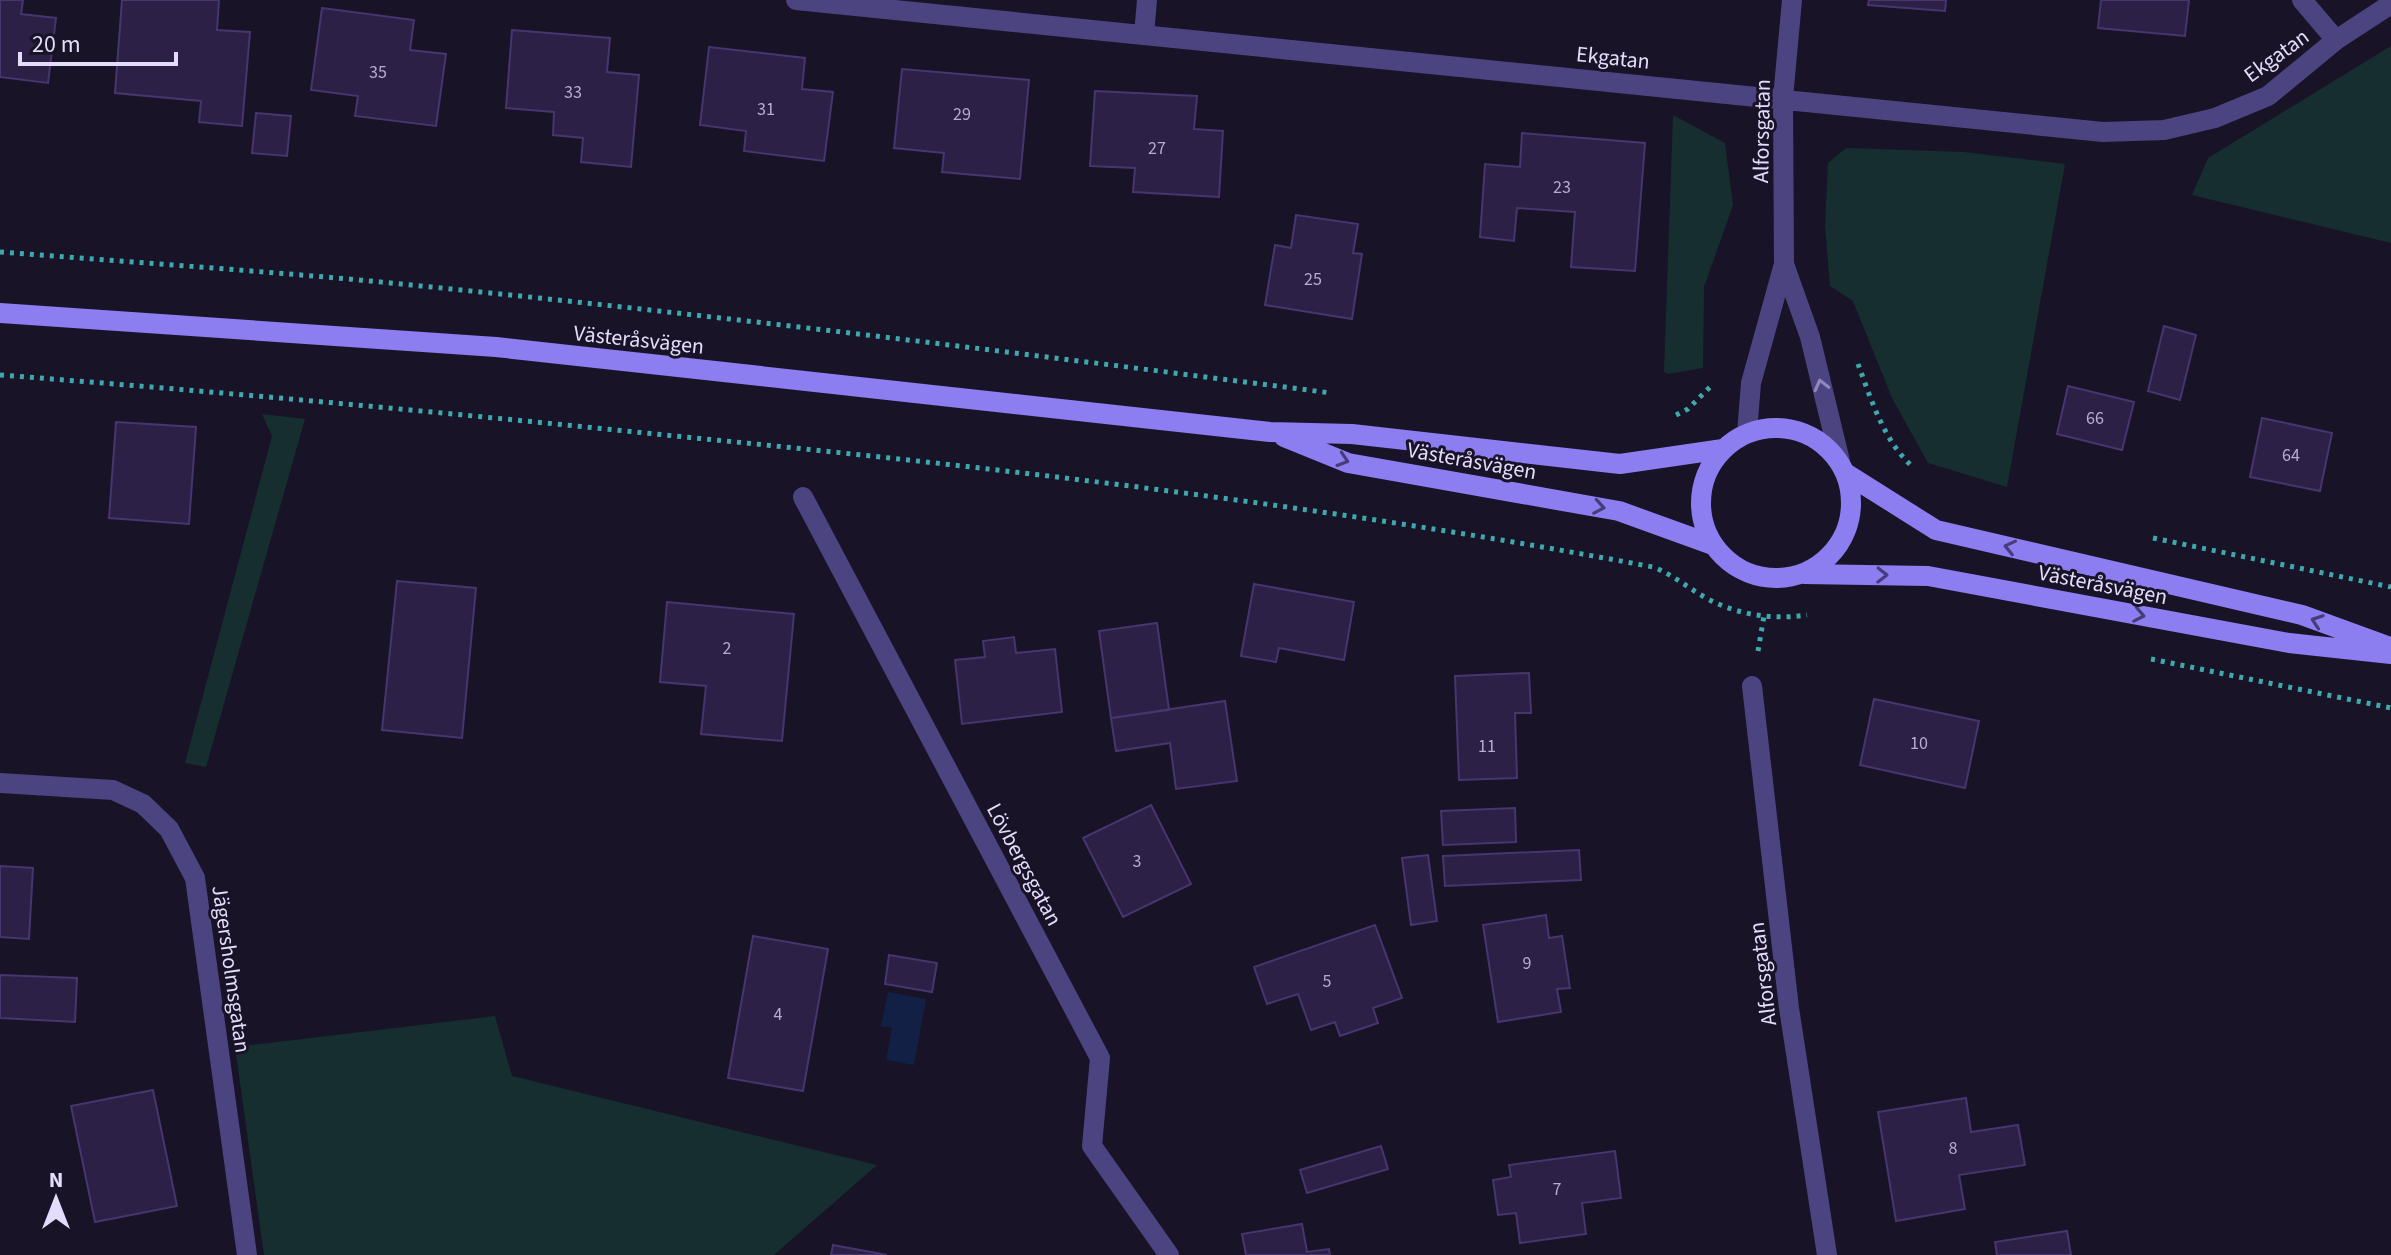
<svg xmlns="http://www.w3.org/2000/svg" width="2391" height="1255" viewBox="0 0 2391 1255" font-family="'Source Sans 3',sans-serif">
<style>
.green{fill:#162e30}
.water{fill:#122046}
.building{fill:#2c2046;stroke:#47356f;stroke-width:2}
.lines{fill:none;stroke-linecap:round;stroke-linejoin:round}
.path{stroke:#3da9ae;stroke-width:5;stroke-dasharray:4 6;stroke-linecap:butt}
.lane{stroke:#4c4381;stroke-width:20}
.street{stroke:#4c4381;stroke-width:20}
.secondary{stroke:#8c7df1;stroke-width:20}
.oneway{stroke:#9088b8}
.oneway2{stroke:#463d78}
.labels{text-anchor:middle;stroke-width:6;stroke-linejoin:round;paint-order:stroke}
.number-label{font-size:18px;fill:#b5adce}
.street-label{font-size:22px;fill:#e3dcfb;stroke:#181327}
</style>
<rect width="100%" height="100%" fill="#181327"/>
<path class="green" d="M2391 46V243L2192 195 2208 158Z
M1673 115 1725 143 1733 205 1704 287 1703 368 1668 374 1664 372Z
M1846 148 1964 152 2065 164 2007 487 1928 463 1892 398 1853 301 1830 286 1825 226 1828 163Z
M262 414 305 419 206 767 185 763 272 436Z
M495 1016 512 1076 877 1165 774 1255H264L235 1047Z"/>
<path class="water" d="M888 992 926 999 914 1065 886 1060 892 1028 881 1026Z"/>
<path class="building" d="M0 0H23L21 14 56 18 48 83 0 77Z
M122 0H219L217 30 250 32 242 126 199 122 201 101 115 93Z
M1869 0H1946L1945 11 1868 5Z
M2101 0H2189L2185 36 2098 28Z
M322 8 414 20 410 50 446 54 436 126 355 116 358 96 311 90Z
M512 30 610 38 607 72 639 75 631 167 581 162 583 138 553 135 554 112 506 108Z
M709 47 805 58 802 89 833 92 824 161 744 151 746 131 700 125Z
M902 69 1029 80 1020 179 942 172 944 153 894 148Z
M1095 91 1197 96 1194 129 1223 131 1219 197 1133 192 1135 168 1090 166Z
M256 113 291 116 287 156 252 153Z
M1522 133 1645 143 1635 271 1571 267 1575 212 1517 208 1514 241 1480 237 1485 164 1520 167Z
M1296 215 1358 224 1353 253 1362 254 1352 319 1265 305 1275 245 1291 248Z
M2164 326 2196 335 2180 400 2148 391Z
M2068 386 2134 402 2122 450 2057 434Z
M2262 418 2332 433 2320 491 2250 477Z
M116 422 196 427 189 524 109 518Z
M397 581 476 588 462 738 382 730Z
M1254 584 1354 602 1344 660 1279 648 1276 662 1241 656Z
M667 602 794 614 782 741 701 734 706 686 660 682Z
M1157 623 1169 710 1111 718 1099 631Z
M1014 637 1016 653 1055 649 1062 712 962 724 955 660 985 657 983 641Z
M1529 673 1531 713H1515L1517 778 1459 780 1455 676Z
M1874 699 1979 721 1965 788 1860 765Z
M1225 701 1237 781 1176 789 1170 743 1116 751 1111 718Z
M1151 805 1191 884 1123 917 1083 838Z
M1515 808 1516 842 1443 845 1441 811Z
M1579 850 1581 880 1445 886 1443 856Z
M1428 855 1437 921 1411 925 1402 858Z
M0 866 33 868 29 939 0 937Z
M1546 915 1549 938 1562 936 1570 988 1557 989 1561 1012 1498 1022 1483 925Z
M1375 925 1402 998 1373 1008 1378 1023 1340 1036 1335 1022 1311 1030 1298 994 1267 1004 1254 967Z
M753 936 828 949 803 1091 728 1078Z
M889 955 937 963 932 992 885 984Z
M0 975 77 978 75 1022 0 1018Z
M153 1090 177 1206 95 1222 71 1106Z
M1966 1098 1971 1132 2018 1125 2025 1165 1959 1175 1965 1209 1896 1221 1878 1112Z
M1381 1146 1388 1169 1307 1193 1300 1170Z
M1615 1151 1621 1198 1582 1203 1586 1234 1520 1243 1516 1213 1498 1215 1493 1180 1511 1177 1509 1165Z
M1302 1224 1307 1252 1329 1249 1330 1255H1246L1242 1234Z
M2067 1231 2071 1255H1997L1995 1242Z
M833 1245 887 1255H831Z"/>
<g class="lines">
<path class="path" d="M0 252C116 261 233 269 349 279 677 310 1004 351 1331 393
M1858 364C1871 399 1884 442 1913 467
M0 375C225 392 450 413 675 436 1003 468 1330 506 1653 567 1674 575 1689 589 1708 599 1738 615 1773 620 1807 615
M1676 415 1688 409 1711 386
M2153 538 2391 587
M1758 651 1764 616
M2151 659 2391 708"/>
<path class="lane" d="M1144 35 1147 0"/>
<path class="street" d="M796 0 2103 132 2164 130 2215 118 2268 96 2336 40 2391 4
M2302 0 2336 40
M1784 264 1810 337 1840 461
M1747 433 1751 383 1784 264 1783 98 1792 0
M803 497 1100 1058 1092 1146 1169 1255
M1752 686 1789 1008 1827 1255
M0 783 113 790 143 804 169 829 195 878 247 1255"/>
<path class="secondary" d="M0 313 496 347 1270 432 1352 434 1620 464 1723 449
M1701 503a75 75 0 1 1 150 0a75 75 0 1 1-150 0Z
M1284 437 1348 463 1619 511 1713 545
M1847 474 1936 530 2302 615 2387 646
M1804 574 1928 576 2289 643 2391 654"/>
</g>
<defs><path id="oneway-chevron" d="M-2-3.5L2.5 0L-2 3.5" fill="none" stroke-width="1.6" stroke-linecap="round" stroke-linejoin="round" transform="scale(2)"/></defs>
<use class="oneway" href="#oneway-chevron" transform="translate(1821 385) rotate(-104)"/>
<g class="oneway2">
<use href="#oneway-chevron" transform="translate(1343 460) rotate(18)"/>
<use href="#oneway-chevron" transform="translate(1599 507) rotate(10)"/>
<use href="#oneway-chevron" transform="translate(2010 547) rotate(-167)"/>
<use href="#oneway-chevron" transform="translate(1882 575) rotate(1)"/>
<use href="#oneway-chevron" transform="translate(2139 615) rotate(11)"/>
<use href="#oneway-chevron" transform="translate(2317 621) rotate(-161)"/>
</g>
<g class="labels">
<g class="number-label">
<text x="378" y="78">35</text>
<text x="573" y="98">33</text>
<text x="766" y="115">31</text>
<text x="962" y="120">29</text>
<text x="1157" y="154">27</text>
<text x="1562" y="193">23</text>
<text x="1313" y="285">25</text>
<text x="2095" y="424">66</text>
<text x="2291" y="461">64</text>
<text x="727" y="654">2</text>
<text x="1919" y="749">10</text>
<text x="1487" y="752">11</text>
<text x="1137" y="867">3</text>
<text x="1527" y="969">9</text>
<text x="1327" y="987">5</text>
<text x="778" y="1020">4</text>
<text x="1953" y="1154">8</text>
<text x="1557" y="1195">7</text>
</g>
<g class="street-label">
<text transform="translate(2276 55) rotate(-36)" y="8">Ekgatan</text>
<text transform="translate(1613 57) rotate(6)" y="8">Ekgatan</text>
<text transform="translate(1761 131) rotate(-89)" y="8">Alforsgatan</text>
<text transform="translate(639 339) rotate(6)" y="8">Västeråsvägen</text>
<text transform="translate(1472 460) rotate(10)" y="8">Västeråsvägen</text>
<text transform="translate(2103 584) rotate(11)" y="8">Västeråsvägen</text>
<text transform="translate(1025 864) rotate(62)" y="8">Lövbergsgatan</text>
<text transform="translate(232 969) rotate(82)" y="8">Jägersholmsgatan</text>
<text transform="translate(1762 974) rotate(-97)" y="8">Alforsgatan</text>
</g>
</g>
<g transform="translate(56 1199)" stroke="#181327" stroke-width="6" paint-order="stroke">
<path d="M0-6L14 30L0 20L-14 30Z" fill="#e3dcfb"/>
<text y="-12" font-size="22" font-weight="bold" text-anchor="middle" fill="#e3dcfb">N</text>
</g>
<path d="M20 52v12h156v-12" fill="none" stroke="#e3dcfb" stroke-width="4"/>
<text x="32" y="52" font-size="24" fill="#e3dcfb" stroke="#181327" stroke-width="6" paint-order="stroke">20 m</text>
</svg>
